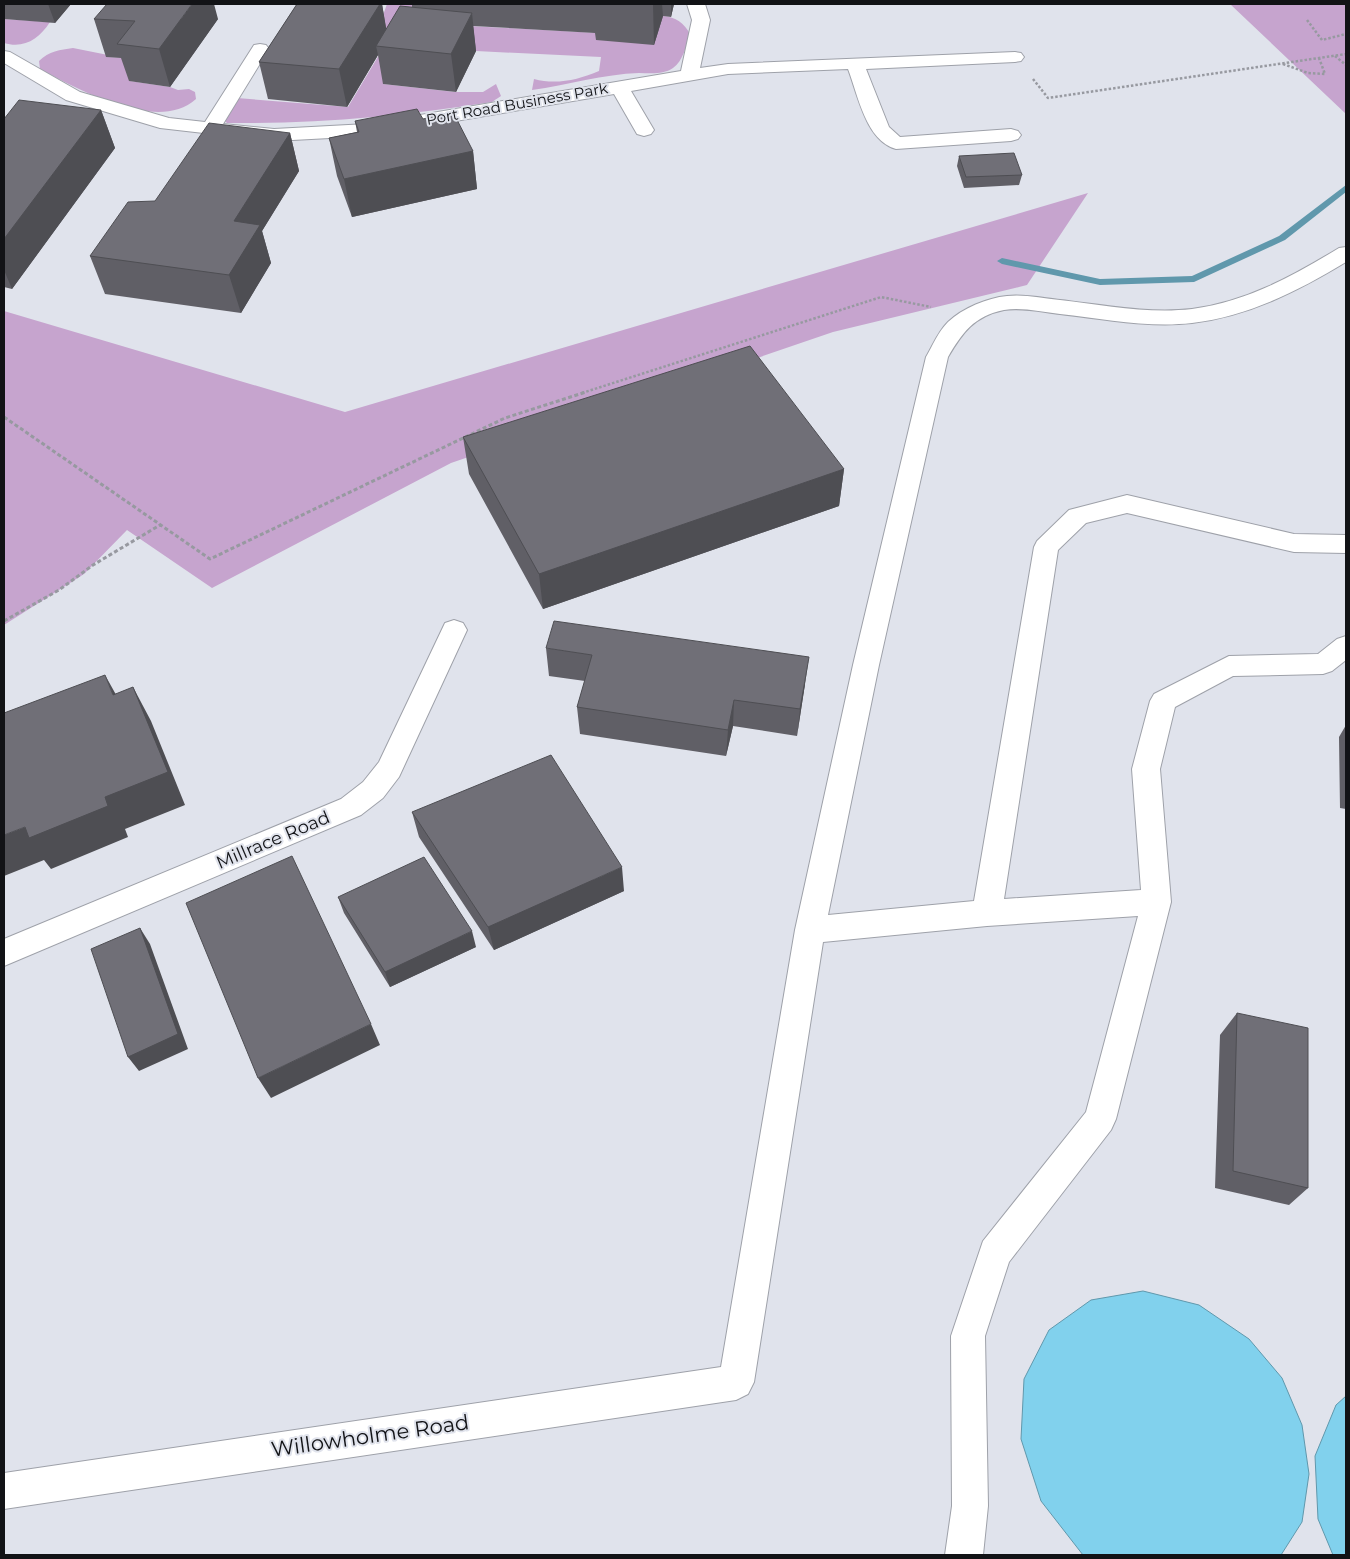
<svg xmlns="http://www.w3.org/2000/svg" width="1350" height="1559" viewBox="0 0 1350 1559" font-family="Montserrat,sans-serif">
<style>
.green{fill:#c6a4ce}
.water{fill:#81d1ed;stroke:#6098ac}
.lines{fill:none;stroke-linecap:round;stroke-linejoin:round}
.stream{fill:#6098ac;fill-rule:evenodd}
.minor-casing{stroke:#9ea1a9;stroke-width:2}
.path-far1{stroke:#9799a0;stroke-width:2.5;stroke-dasharray:2.5 2;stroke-linecap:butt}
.path{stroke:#9799a0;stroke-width:3;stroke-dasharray:4 2.5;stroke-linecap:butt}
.minor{fill:#fff;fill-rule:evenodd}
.wall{fill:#605f66}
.shaded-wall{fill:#4e4e53}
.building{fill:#706f77;stroke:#4e4e53}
.labels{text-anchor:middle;stroke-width:4;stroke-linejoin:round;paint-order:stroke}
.far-street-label{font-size:15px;fill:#121316;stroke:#e0e3ec}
.street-label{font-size:18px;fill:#121316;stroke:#e0e3ec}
.near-street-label{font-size:21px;fill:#121316;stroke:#e0e3ec}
</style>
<rect width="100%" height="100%" fill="#e0e3ec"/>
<path class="green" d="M387 4H422L415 23 598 33 663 16C676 17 684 23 690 34 686 46 683 61 673 68 663 75 650 73 639 73 604 74 567 85 532 90L534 79C556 85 578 80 599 71L601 57 476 51 406 43 383 84 455 92H483L496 84 501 96 492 102C403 116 317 124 227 123L217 113 237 98 348 107 388 40 376 35Z
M1230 4H1346V114Z
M4 19 50 22C39 39 24 49 4 43Z
M73 48 108 55 107 57 147 59 130 81 170 87 178 90 189 89 195 92 196 99C157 134 78 89 40 69L39 61C49 51 60 50 73 48Z
M1088 193 1027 285 833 332 451 463 212 588 127 530 84 574 4 625V311L345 412Z"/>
<path class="water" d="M1143 1291 1199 1305 1249 1339 1282 1378 1302 1425 1309 1474 1302 1522 1281 1555H1083L1041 1501 1021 1439 1024 1379 1049 1330 1091 1300Z
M1346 1396V1555H1333L1318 1519 1315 1456 1336 1405Z"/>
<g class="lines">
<path class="stream" d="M1346 185V192L1285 240 1194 282 1100 285 1002 264 997 261 1002 258 1100 279 1192 276 1279 236Z"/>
<g class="minor-casing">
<path id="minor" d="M687 4H705L710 20 700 68 728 64 1015 52 1021 53 1024 57 1021 61 1015 62 866 69 889 127 900 137 1011 129 1018 131 1021 135 1018 139 1011 141 896 149C866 141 858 95 848 69L728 74 631 91 654 130 651 134 644 136 637 134 614 94 367 136 274 141 160 128 66 100 4 63V51L10 52 80 92 169 118 205 122 254 45 260 44 266 45 269 49 223 124 274 129 367 124 681 71 692 20Z
M1346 247V262C1298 291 1249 316 1192 323 1149 328 1104 319 1060 314 1042 312 1022 307 1004 310 974 316 962 333 948 357L879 665 828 915 974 901 1034 547 1037 541 1069 510 1127 495 1294 534 1346 535V553L1294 552 1127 513 1086 523 1058 550 1004 899 1141 890 1132 769 1150 701 1154 694 1229 656 1318 654 1337 639 1346 636V660L1332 671 1323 674 1233 676 1175 707 1160 769 1171 902 1116 1119 1111 1130 1009 1262 985 1336 988 1506 983 1555H945L952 1506 951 1336 983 1241 1086 1112 1138 916 987 926 823 942 754 1382 748 1394 736 1400 4 1509V1473L721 1367 795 930 853 665 926 357C933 345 938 332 948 322 963 308 987 298 1007 296 1024 294 1042 298 1060 300 1103 305 1148 314 1192 309 1246 302 1293 276 1339 248Z
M454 620 463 623 467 630 399 777 383 798 361 815 4 966V939L341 799 363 782 379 762 445 623Z"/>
</g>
<path class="path-far1" d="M1307 20 1322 40 1346 34
M1335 56 1346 65
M1283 64 1308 73 1325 74 1319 58
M1033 79 1048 98 1346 54
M582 393 881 297 931 307"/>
<path class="path" d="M4 417 210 559 505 418 586 392
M4 621 59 590 93 565 160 525"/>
<use href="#minor" class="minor"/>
</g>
<path class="wall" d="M4 4H71L55 23 4 19Z
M297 4H382L386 29 412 7V4H674L671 17 663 16 654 45 596 40 595 33 473 26 476 51 456 92 383 84 378 55 347 107 268 99 259 62Z
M94 19H218L170 87 129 81 121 58 106 57Z
M101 110 115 148 12 289 4 287V119Z
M423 119 473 151 477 189 352 217 337 176 329 138 357 132 355 121Z
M290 133 299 171 262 231 271 263 241 313 105 294 90 256 155 201Z
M959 156 1022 175 1019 185 964 188 957 166Z
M463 437 844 469 839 506 543 609 469 474Z
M546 648 805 684 797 736 733 726 726 756 580 734 577 707 585 681 549 676Z
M1346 725V809L1340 808 1339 737Z
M412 812 624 891 494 950 419 837Z
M338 897 476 947 390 987 344 913Z
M1237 1013 1308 1188 1289 1205 1215 1188 1220 1035Z"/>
<path class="shaded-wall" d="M48 4H71L55 23Z
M192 4H214L218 19 170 87 159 49Z
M380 4H382L388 39 376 46 378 55 347 107 339 69Z
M653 4H662L663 16 654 45Z
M671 4H674L671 17Z
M472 13 476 51 456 92 451 54Z
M101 110 115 148 12 289 4 270V239Z
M290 133 299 171 262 231 271 263 241 313 229 275 234 221Z
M473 151 477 189 352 217 344 179Z
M844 469 839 506 543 609 539 574Z
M809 657 805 684 797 736 800 709Z
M105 675 124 709 113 695Z
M133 687 151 721 185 805 125 829 128 837 51 869 44 860 4 876V835L105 797Z
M734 700 733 726 726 756 728 730Z
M622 867 624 891 494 950 488 927Z
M140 928 150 944 188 1049 139 1071 128 1057Z
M472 931 476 947 390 987 385 972Z
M371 1024 380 1045 271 1098 258 1078Z"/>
<path class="building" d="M107 4H192L159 49 117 44 135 21 94 19Z
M297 4H380L339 69 259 62Z
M400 6 472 13 451 54 376 46Z
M19 100 101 110 4 239V119Z
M417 109 423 119 453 112 473 151 344 179 329 138 359 132 355 121Z
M209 123 290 133 234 221 260 225 229 275 90 256 128 202 155 201Z
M1014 153 1022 175 966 177 959 156Z
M750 346 844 469 539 574 463 437Z
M554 621 809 657 800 709 734 700 728 730 577 707 592 655 546 648Z
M105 675 113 695 133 687 168 772 105 797 108 806 29 838 25 827 4 835V713Z
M551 755 622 867 488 927 412 812Z
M292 856 371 1024 258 1078 186 903Z
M424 857 472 931 385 972 338 897Z
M140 928 178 1034 128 1057 91 949Z
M1237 1013 1308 1028V1188L1233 1171Z"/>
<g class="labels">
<g class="far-street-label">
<text transform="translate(517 104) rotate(-10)" y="5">Port Road Business Park</text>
</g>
<g class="street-label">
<text transform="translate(273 840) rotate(-23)" y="6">Millrace Road</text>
</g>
<g class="near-street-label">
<text transform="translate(370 1436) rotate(-8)" y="7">Willowholme Road</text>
</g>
</g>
<rect width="1350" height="1559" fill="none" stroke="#121316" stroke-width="10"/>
</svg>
